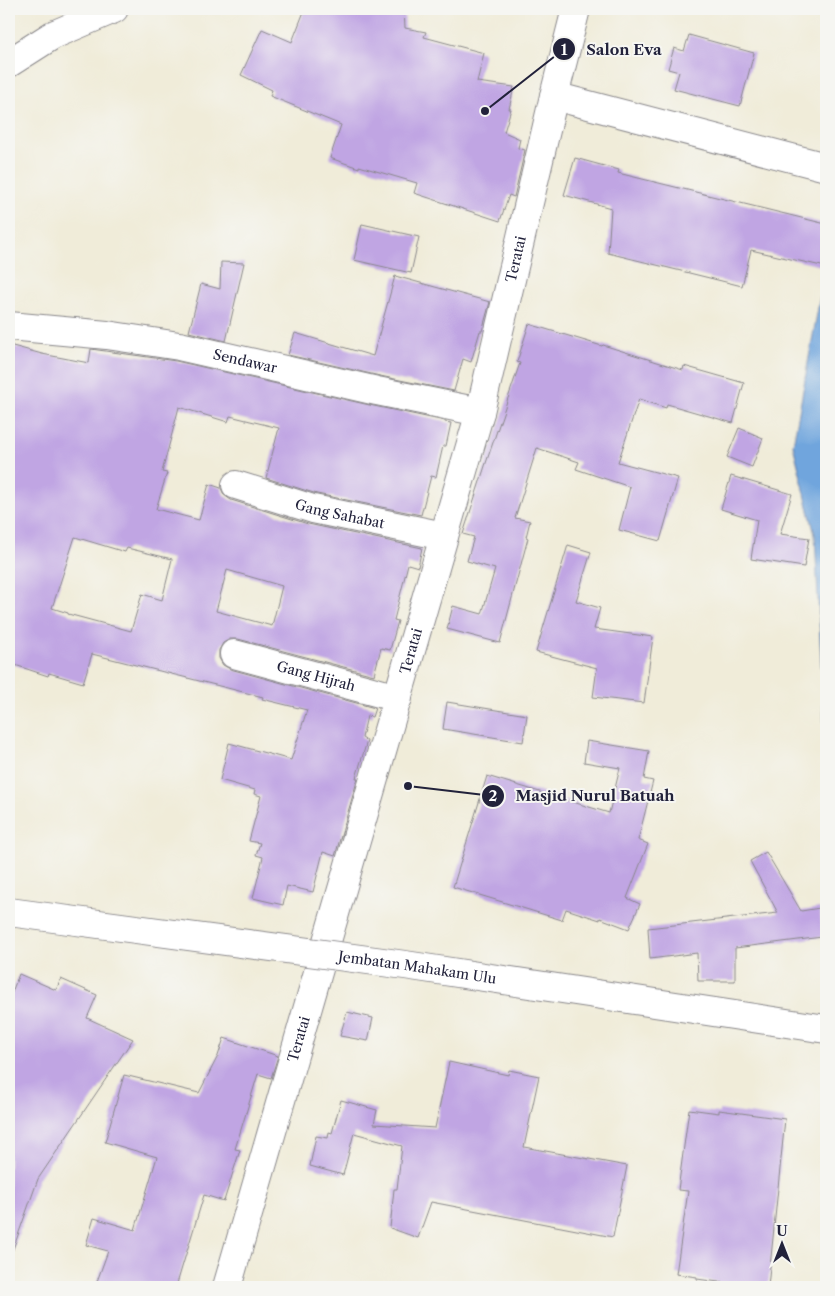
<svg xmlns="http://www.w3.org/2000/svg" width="835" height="1296" viewBox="0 0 835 1296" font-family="'Libre Caslon Text',serif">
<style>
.water{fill:#70a5dd;stroke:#49648c}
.building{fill:#c0a5e3;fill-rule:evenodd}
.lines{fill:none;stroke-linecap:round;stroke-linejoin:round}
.minor-casing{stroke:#89878a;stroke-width:30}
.major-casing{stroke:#89878a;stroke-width:30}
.minor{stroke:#fff;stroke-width:28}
.major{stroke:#fff;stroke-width:28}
.major-bridge-casing{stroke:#89878a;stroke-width:30;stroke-linecap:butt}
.major-bridge{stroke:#fff;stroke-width:28}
.labels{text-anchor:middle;stroke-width:4;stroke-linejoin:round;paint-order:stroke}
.street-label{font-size:14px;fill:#22223b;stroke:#f6f6f2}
.leader{fill:none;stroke:#22223b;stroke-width:2}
.callout-dot{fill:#22223b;stroke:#f6f6f2;stroke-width:2}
.mark-label{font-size:15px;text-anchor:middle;font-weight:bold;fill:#fff}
.callout-label{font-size:15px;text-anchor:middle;font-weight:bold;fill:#22223b;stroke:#f6f6f2;stroke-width:4;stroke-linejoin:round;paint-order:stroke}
</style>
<rect width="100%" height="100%" fill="#f6f6f2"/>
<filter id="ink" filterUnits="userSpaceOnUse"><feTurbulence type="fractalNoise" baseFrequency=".02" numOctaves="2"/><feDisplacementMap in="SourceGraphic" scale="10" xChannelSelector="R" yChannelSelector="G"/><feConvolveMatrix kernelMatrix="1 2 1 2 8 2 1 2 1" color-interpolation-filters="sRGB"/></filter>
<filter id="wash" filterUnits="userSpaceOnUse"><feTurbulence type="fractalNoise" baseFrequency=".0096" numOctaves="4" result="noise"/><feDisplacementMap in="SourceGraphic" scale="20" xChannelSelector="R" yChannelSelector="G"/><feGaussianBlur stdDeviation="1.12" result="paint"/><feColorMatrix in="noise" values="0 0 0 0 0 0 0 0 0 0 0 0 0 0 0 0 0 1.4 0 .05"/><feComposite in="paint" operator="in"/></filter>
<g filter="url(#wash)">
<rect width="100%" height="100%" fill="#f0ecd9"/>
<path class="water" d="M820 297H826V765L815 535 793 445Z"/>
<g id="blocks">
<path class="building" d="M305 9H404L405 28 426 32 424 37 484 53 477 82 514 87 509 109H511L504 132 520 139 518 148 525 150 514 197 509 195 500 221 414 193 417 183 359 166V168L330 158 341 125 270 96 272 90 241 75 262 29 292 42Z
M689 35 754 53 740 106 674 89 679 72 668 69 674 48 684 51Z
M575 158 619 170 618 173 826 224V267L751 250 742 286 608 253 611 208 564 195Z
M362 224 419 237 411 273 354 260Z
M221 262 244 263 226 341 189 332 201 284 220 289Z
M395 276 490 302 482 331H480L471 362 463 359 454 391 380 376 288 355 295 333 373 356Z
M529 324 602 346 603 345 683 370 684 366 744 383 733 423 667 404 666 408 639 399 618 462 678 478 660 541 619 530 630 487 576 469 579 462 537 448 515 518 530 521 526 537 528 538 500 643 447 629 453 606 482 614 495 569 467 561 474 537 463 534 485 466 520 363 517 362Z
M9 345 42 354 89 363 91 349 176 361 374 406 445 421V422L451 423 446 446H443L436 477 431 476 421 515 317 494 266 478 279 428 230 416 228 422 179 407 162 472 167 473 156 509 199 520 209 484 221 488 224 495 231 500 308 524 422 548 418 567 408 564 394 620 398 621 390 650 381 648 374 675 238 639H230L223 643 219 650V658L223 665 230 669 375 708 372 717 367 716 362 738 367 741 356 778H358L335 856 323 852 313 892 287 886 283 905 253 898 263 857 256 855 260 843 249 841 261 796 254 794 255 790 220 780 229 743 291 760 307 710 262 699 263 697 92 654 83 683 49 673 48 676 9 663ZM75 537 125 552 127 548 172 559 162 600 142 594 131 631 68 614V613L52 608ZM227 570 282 586 272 626 216 611Z
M739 428 763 438 752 467 727 457Z
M731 476 792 494 780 534 809 538 804 567 751 559 757 520 721 509Z
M568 545 591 552 576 601 600 608 594 629 653 637 644 703 593 697 597 668 536 652Z
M447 702 527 715 523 742 443 729Z
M587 741 649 751 644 779 653 781 638 840 648 844 627 898 640 904 629 929 600 918V920L566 909 562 920 453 887 487 776 609 813 620 768 584 762Z
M766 852 801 911 820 908 822 937 735 948V981H698L697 953 650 959 648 928 778 913 750 861Z
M19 974 56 990 61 979 97 995 87 1018 133 1039 38 1179 12 1252H9V1000Z
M347 1012 373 1018 368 1041 340 1036Z
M224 1038 278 1056 271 1078 258 1074 235 1149 240 1150 224 1201 204 1195 176 1287H95L108 1251 86 1245 94 1218 135 1230 157 1157 105 1142 124 1075 199 1093 218 1056Z
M449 1062 508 1075 509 1070 539 1076 524 1147 627 1166 613 1237 431 1202 418 1238 390 1228 394 1189H397L402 1146 354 1133 343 1175 310 1166 316 1136 328 1138 329 1132 332 1133 341 1100 377 1110 374 1124 435 1128Z
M689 1109 719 1113V1110L785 1119 768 1287H755L697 1279V1277L676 1274 688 1191 678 1190Z"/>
</g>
</g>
<g filter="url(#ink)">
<use href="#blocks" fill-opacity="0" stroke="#89878a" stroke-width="1"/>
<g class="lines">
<g class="minor-casing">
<g id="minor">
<path d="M9 63 53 35 114 9"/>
<path d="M554 96 826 167"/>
<path id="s1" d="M9 326 107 335 179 346 377 391 480 412"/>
<path id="s2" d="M236 485 313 509 444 536"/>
<path id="s3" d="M234 654 398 698"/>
</g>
</g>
<g class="major-casing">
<g id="major">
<path id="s4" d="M227 1287 480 412 554 96 576 9"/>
</g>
</g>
<use href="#minor" class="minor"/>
<use href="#major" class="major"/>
<g class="major-bridge-casing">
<g id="major-bridge">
<path id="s5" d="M9 912 405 965 826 1029"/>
</g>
</g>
<use href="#major-bridge" class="major-bridge"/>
</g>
</g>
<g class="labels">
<g class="street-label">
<text dy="5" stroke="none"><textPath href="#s4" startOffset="1068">Teratai</textPath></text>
<text dy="5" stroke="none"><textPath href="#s1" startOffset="239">Sendawar</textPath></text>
<text dy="5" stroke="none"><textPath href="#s2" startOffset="108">Gang Sahabat</textPath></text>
<text dy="5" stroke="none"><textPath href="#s4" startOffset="662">Teratai</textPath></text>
<text dy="5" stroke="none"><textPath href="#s3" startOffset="85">Gang Hijrah</textPath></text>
<text dy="5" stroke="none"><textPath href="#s5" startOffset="412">Jembatan Mahakam Ulu</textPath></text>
<text dy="5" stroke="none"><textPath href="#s4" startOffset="258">Teratai</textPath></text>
</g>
</g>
<path class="leader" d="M485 111L564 49M408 786L493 796"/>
<g class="callout-dot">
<circle cx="485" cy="111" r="5"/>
<circle cx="408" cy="786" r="5"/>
<circle cx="564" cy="49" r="12"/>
<circle cx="493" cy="796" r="12"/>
</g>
<g class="mark-label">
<text x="564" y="55">1</text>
<text x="493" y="801">2</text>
</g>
<g class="callout-label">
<text x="624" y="55">Salon Eva</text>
<text x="595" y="801">Masjid Nurul Batuah</text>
</g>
<rect width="835" height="1296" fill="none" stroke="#f6f6f2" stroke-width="30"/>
<g transform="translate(782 1244)" stroke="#f6f6f2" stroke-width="4" paint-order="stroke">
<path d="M0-4L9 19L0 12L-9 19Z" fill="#22223b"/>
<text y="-8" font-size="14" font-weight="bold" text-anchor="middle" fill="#22223b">U</text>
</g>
</svg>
